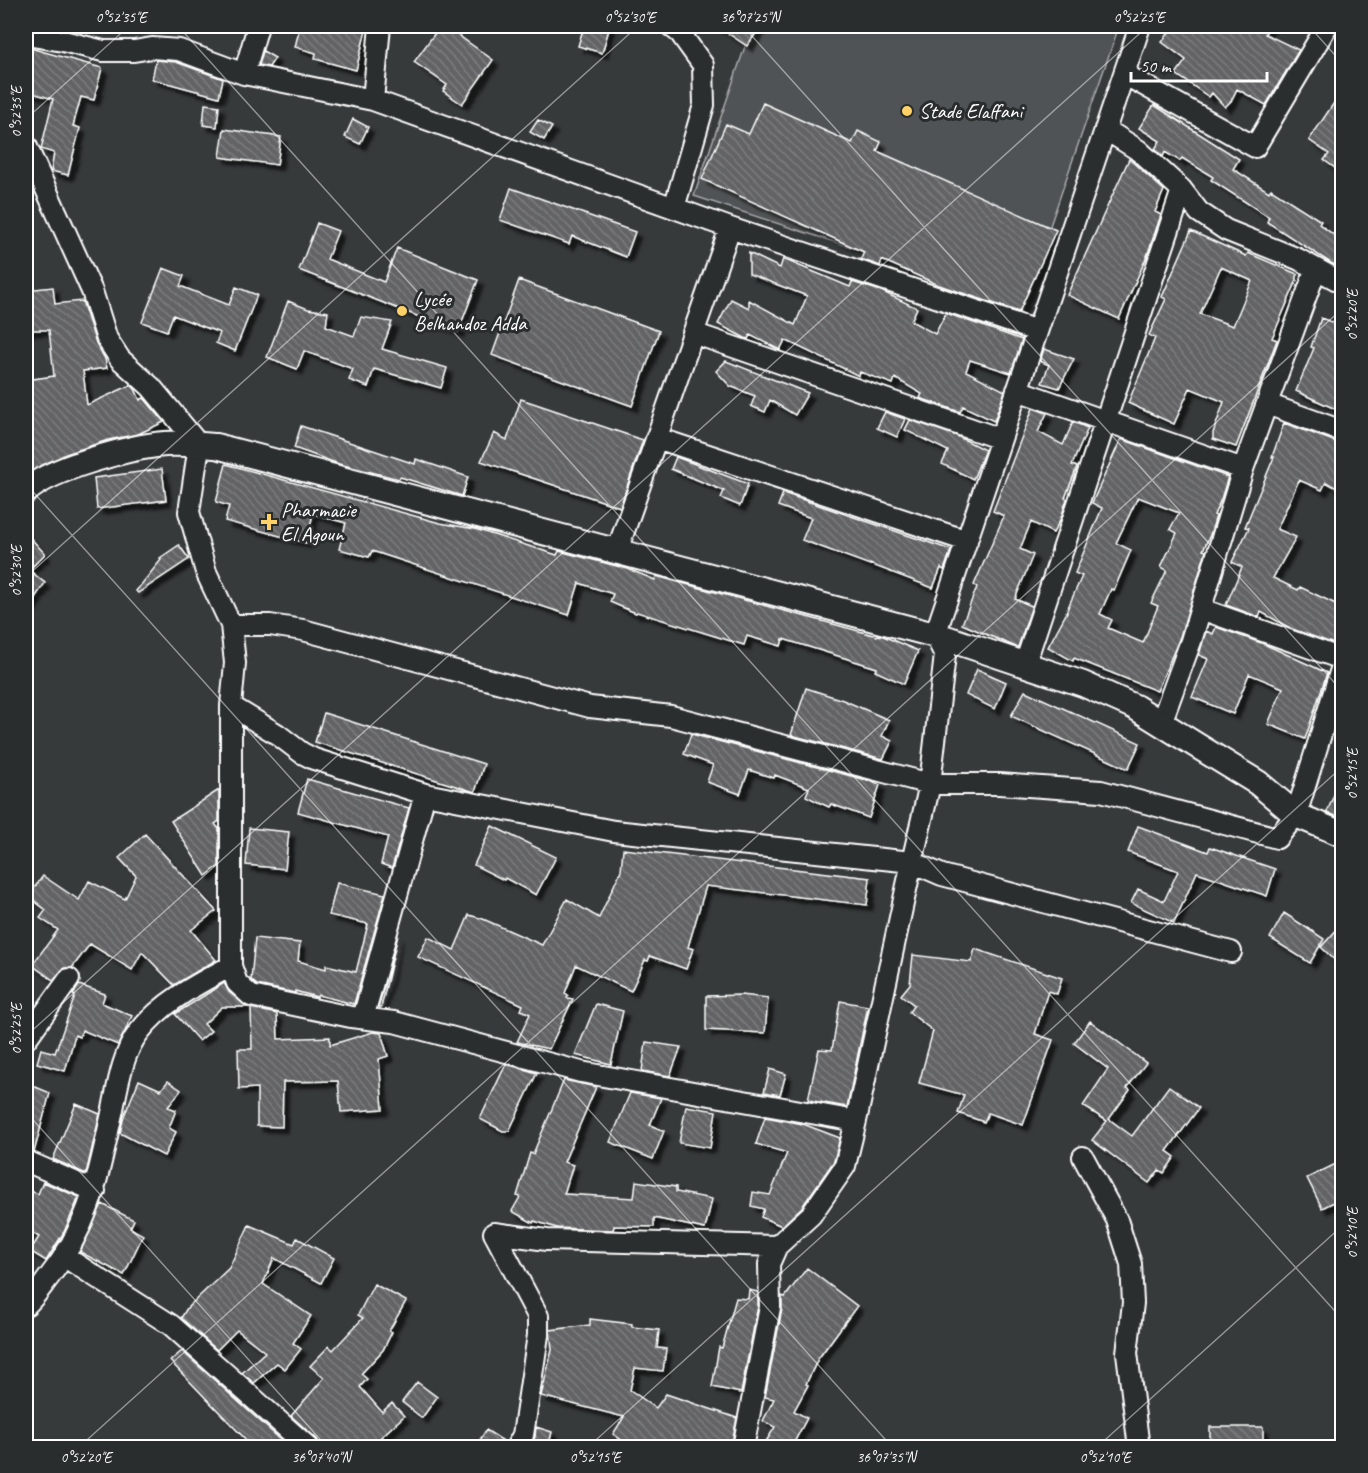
<svg xmlns="http://www.w3.org/2000/svg" width="1368" height="1473" viewBox="0 0 1368 1473" font-family="Caveat,sans-serif">
<style>
.park{fill:#505354;stroke:#a8a9aa;stroke-width:1.5}
.building{fill:url(#building-back-hatch);stroke:#fff;stroke-width:1.5;fill-rule:evenodd;filter:url(#shadow)}
.lines{fill:none;stroke-linecap:round;stroke-linejoin:round}
.minor-casing{stroke:#fff;stroke-width:24}
.tertiary-casing{stroke:#fff;stroke-width:28}
.minor{stroke:#2a2d2e;stroke-width:20}
.tertiary{stroke:#2a2d2e;stroke-width:24}
.ticks{fill:none;stroke:#fff;stroke-width:1.5;stroke-opacity:0.45}
.poi-dot{fill:#ffd166;stroke:#2a2d2e;stroke-width:2}
.labels{text-anchor:middle;stroke-width:6;stroke-linejoin:round;paint-order:stroke}
.poi-label{font-size:21px;fill:#fff;stroke:#2a2d2e;text-anchor:start}
.neatline{fill:none;stroke:#fff;stroke-width:2}
.ticks-label{font-size:15px;text-anchor:middle;fill:#fff}
</style>
<defs>
<pattern id="building-back-hatch" width="6" height="6" patternUnits="userSpaceOnUse" patternTransform="scale(1.5)"><rect width="6" height="6" fill="#636465"/><path d="M-1 5l2 2M0 0l6 6M5-1l2 2" fill="none" stroke="#7a7b7c"/></pattern>
<filter id="shadow"><feDropShadow dx="5.5" dy="5.5" stdDeviation="1.5" flood-color="#0009"/></filter>
</defs>
<rect width="100%" height="100%" fill="#373a3b"/>
<filter id="ink" filterUnits="userSpaceOnUse"><feTurbulence type="fractalNoise" baseFrequency=".0167" numOctaves="2"/><feDisplacementMap in="SourceGraphic" scale="12" xChannelSelector="R" yChannelSelector="G"/><feConvolveMatrix kernelMatrix="1 2 1 2 8 2 1 2 1" color-interpolation-filters="sRGB"/></filter>
<g filter="url(#ink)">
<path class="park" d="M752 26H1119L1023 304 694 196Z"/>
<path class="building" d="M300 26H367L356 70 315 59 316 53 295 47Z
M440 26H445L493 60 462 104 443 91 447 85 414 62Z
M584 26H610L602 53 578 46Z
M717 26H761L747 46Z
M1174 26H1269L1265 34 1299 50 1266 105 1237 89 1231 101 1225 107 1212 93 1209 97 1176 74 1186 60 1162 42Z
M30 48 102 68 94 100 81 97 73 126 80 128 68 175 51 171 54 153 41 149 53 99 26 91V65Z
M263 51 275 58 269 67 259 65Z
M156 60 176 62 223 79 219 97 152 79Z
M1342 91V173L1324 160 1329 154 1309 140Z
M763 103 852 143 858 131 881 142 877 151 1056 230 1019 312 939 285 882 260 880 266 861 259 864 252 702 179 726 124 749 134Z
M205 104 219 106 217 127 203 125Z
M1154 105 1239 159 1233 169 1269 192 1271 189 1321 221 1319 224 1342 241V252L1334 265 1267 222 1269 217 1211 180 1213 177 1182 158 1180 161 1165 152 1163 157 1155 149 1160 141 1139 128Z
M353 119 368 127 360 144 345 137Z
M538 120 552 127 544 140 530 132Z
M224 129 281 137 277 165 220 157Z
M1129 159 1164 190 1155 212 1161 215 1147 256 1119 319 1067 295Z
M511 188 635 232 626 257 572 236 569 244 500 220Z
M317 223 338 231 327 259 384 282 397 248 478 280 458 332 299 270Z
M1191 231 1246 256 1248 253 1297 274V280L1272 338 1277 340 1236 447 1213 439V433L1224 402 1190 388 1174 424 1128 403 1155 338 1149 335 1166 299 1162 297ZM1221 267 1252 281 1233 326 1200 314Z
M749 253 780 268 783 259 850 287 852 282 881 291 917 308 911 321 935 334 946 313 1022 340 1011 373 970 360 966 371 1005 391 994 421 963 406 960 412 920 398 922 394 895 378 893 384 860 372 859 376 785 340 780 350 750 335 748 339 745 338 718 324 731 299 749 308V300L795 325 807 296 749 274Z
M163 268 184 276 180 286 229 305 236 287 257 295 235 351 216 343 220 333 173 315 167 331 142 322Z
M519 280 659 331 632 406 492 355Z
M53 287 55 304 82 301 96 343 105 359 107 368 83 371 87 405 131 385 135 389 140 400 144 398 164 422 138 434 108 440 66 454 26 474V380L54 376 49 330H26V290Z
M288 301 308 309 328 312 326 326 354 336 361 317 392 322 382 349 447 368 441 388 374 369 368 387 349 380 353 369 304 351 297 369 267 357Z
M1321 318 1342 326V412L1296 391 1314 348 1311 347Z
M1044 349 1074 359 1059 388 1042 383 1049 365 1040 361Z
M726 361 785 384 808 393 795 415 770 400 765 412 751 406 755 396 730 386 716 371Z
M521 399 643 440 620 507 481 461 494 433 507 440Z
M1033 408 1047 413 1038 432 1063 445 1073 422 1088 428 1072 465 1077 467 1065 498 1067 499 1061 518 1053 533 1031 522 1020 549 1033 555 1015 599 1032 606 1018 647H1016L962 624 977 587 974 585 1004 516 993 511Z
M885 412 905 419 897 437 877 428Z
M910 420 957 436 985 450 973 479 942 464 948 451 905 430Z
M1284 423 1342 444V491L1326 482 1322 490 1299 480 1277 529 1296 537 1273 578 1298 590 1300 587 1342 607V634L1337 645 1292 629 1261 612 1259 617 1226 605 1242 567 1232 562 1249 528 1245 527 1274 457H1272Z
M301 426 415 464 416 459 468 477 462 496 400 477 399 479 339 464 294 448Z
M1121 439 1228 477 1221 499 1214 515 1216 516 1210 535 1203 550 1206 551 1180 637 1157 691 1074 658 1073 661 1048 647 1067 612H1066L1082 576 1075 573 1102 508 1092 503ZM1138 497 1179 513 1170 529 1177 533 1161 567 1167 570 1151 603 1158 606 1143 643 1108 628 1112 620 1100 614 1111 589 1114 590 1131 550 1116 543Z
M676 457 748 484 740 506 721 498 724 491 671 469Z
M226 464 440 523 475 529 557 555 559 551 628 569 655 580 656 576 877 636 878 635 883 636 918 651 904 684 875 671 877 668 783 639 781 646 747 636 744 645 637 612 636 613 610 602 613 594 579 583 569 615 372 551 369 557 339 549 346 523 313 514 306 543 225 521 229 506 216 502Z
M162 469 166 500 97 509 94 478Z
M783 493 951 550 944 570 941 568 933 588 870 564V565L802 540 811 518 778 506Z
M26 533 45 554 29 570 45 583 26 611Z
M179 545 189 559 138 593 136 591 161 560 160 558Z
M1216 627 1264 644 1327 673 1305 739 1268 724 1283 688 1249 674 1233 714 1192 697 1208 659 1199 655 1206 631 1213 634Z
M977 669 1006 682 995 709 966 695Z
M806 688 843 700 889 720 882 736 892 741 883 759 791 735Z
M1025 691 1140 743 1128 769 1011 716Z
M324 713 484 764 475 792 315 742Z
M691 734 874 782 880 785 869 818 831 804 829 807 818 802 806 796 809 788 775 775 774 778 749 770 740 794 707 782 713 765 684 754Z
M1342 775V819L1327 812Z
M307 779 409 808 392 868 381 864 388 837 298 812Z
M219 790V821L215 824 219 829V866L206 876 171 821Z
M492 826 556 857 536 895 505 878 504 880 474 865Z
M1138 826 1208 852 1210 847 1275 869 1267 896 1197 872 1174 923 1131 903 1138 889 1164 901 1178 871 1128 852Z
M249 828 289 832 285 869 246 865Z
M145 834 216 911 191 930 216 960 174 985 142 952 132 970 90 944 72 968H64L53 980 32 965 58 930 40 918 46 910 28 896 43 876 79 900 89 881 125 899 136 876 119 858Z
M623 849 870 878 867 905 706 886 688 947 693 949 686 969 650 956 648 961 645 960 631 991 576 965 565 993 568 995 567 998 573 999 549 1049 517 1042 530 1014 521 1010 523 1005 418 957 428 937 454 950 469 915 483 919 542 945 567 899 599 918 621 870Z
M337 883 385 894 354 1004 318 995 317 997 295 991V993L257 985 251 980 255 938 300 943 298 961 326 969V965L356 972 368 924 329 915Z
M1284 913 1324 939 1310 963 1270 938Z
M1342 924V967L1321 947Z
M398 935 381 1008H378Z
M975 949 1062 978 1057 994 1048 991 1035 1034 1053 1040 1023 1125 988 1113 984 1122 958 1113 964 1095 919 1083 933 1031 909 1012 914 1005 901 995 910 984 913 955 971 962Z
M224 983 229 992 247 1007H222L204 1024 211 1031 199 1041 175 1014Z
M79 985 105 994 102 1003 132 1016 125 1031 118 1045 82 1030 80 1037 75 1035 65 1071 37 1063 41 1049 55 1053 75 996 73 995Z
M741 995 768 998 765 1033 706 1030V996Z
M840 1001 868 1006 847 1107 808 1100 819 1049 832 1050Z
M596 1004 623 1011 611 1064 575 1055Z
M251 1008 277 1014 278 1039 330 1037V1045L373 1032 381 1033 388 1056 379 1059 383 1109 341 1112 338 1081 283 1082 282 1127 257 1126V1088L239 1089 238 1049H252Z
M1090 1021 1146 1063 1127 1088 1130 1090 1109 1119 1132 1136 1169 1086 1199 1108 1167 1151 1175 1157 1164 1173 1159 1170 1149 1183 1092 1140 1107 1121 1083 1106 1108 1069 1074 1043Z
M646 1042 681 1047 670 1076 642 1071Z
M506 1064 537 1073 509 1131H503L480 1119Z
M770 1069 786 1074 780 1095 764 1092Z
M139 1080 161 1090 168 1081 181 1090 168 1107 176 1110 169 1128 176 1132 164 1156 120 1133 124 1116Z
M564 1080 596 1087 564 1162 573 1165 564 1194 634 1198 636 1181 676 1187V1192L712 1199 705 1229 654 1218V1227L614 1226 613 1230 557 1228 534 1221 533 1223 512 1211 520 1197 517 1196 530 1153 533 1154Z
M26 1083 50 1093 34 1152 26 1149Z
M630 1093 661 1098 650 1125 664 1131 653 1159 610 1142Z
M76 1104 100 1114 86 1174 53 1159Z
M686 1106 716 1111 710 1148 679 1143Z
M765 1117 803 1124 840 1138 834 1161 802 1207 782 1226 761 1217 764 1209 751 1206 753 1192 770 1195 787 1153 756 1144Z
M1342 1161V1198L1322 1208 1307 1178Z
M43 1182 79 1197 64 1232 46 1261 30 1251 39 1237 26 1229V1189L38 1194Z
M102 1204 134 1220 130 1228 143 1235 124 1275 80 1252Z
M249 1225 294 1244 297 1238 334 1258 321 1283 274 1258 263 1284 311 1316 293 1343 301 1349 285 1369 277 1363 254 1383 242 1373 265 1352 237 1330 217 1350 181 1318 187 1308 229 1268Z
M807 1268 857 1306 818 1359 806 1384 808 1385 794 1411 807 1418 791 1448H762L775 1427 763 1421 774 1399 765 1397 782 1309V1296L785 1297Z
M374 1284 406 1301 389 1331 392 1332 383 1350 361 1374 367 1379 360 1387 382 1412 392 1403 404 1416 369 1448H321L317 1439 291 1416 324 1378 310 1366 329 1346 333 1350 363 1318 358 1315Z
M749 1290 758 1292V1306L741 1393 712 1387 719 1347 722 1348 736 1298 748 1299Z
M590 1319 632 1324V1327L659 1330 657 1348 666 1349 663 1371 635 1368 630 1390 656 1408 666 1394 737 1418 731 1448H633L613 1434 624 1417 541 1396 552 1350 550 1330 590 1325Z
M182 1351 290 1448H254L170 1361Z
M417 1382 437 1397 422 1418 402 1402Z
M536 1427 552 1432 548 1448H530L535 1437Z
M1210 1427H1263V1448H1210Z
M486 1430 505 1442 504 1448H475Z"/>
<g class="lines">
<g class="minor-casing">
<path id="minor" d="M258 26 244 74 373 100 730 228 1037 331
M671 26 680 33 703 65 704 105 674 208
M1140 26 935 635 945 655 930 784 912 862 942 875 1231 952
M26 35 63 41 103 51H134L152 48 179 50 244 74
M1124 74 1255 147 1327 26
M373 100 380 26
M1105 129 1138 150 1182 190 1199 212 1226 230 1298 259 1337 280
M26 145 92 291 107 339 120 359 151 387 199 445 189 512 206 572 231 625H270L303 630 590 707 671 716 930 784H999L1101 791 1277 838 1296 815 1342 666
M693 333 1001 439
M1017 390 1243 469
M1267 404 1342 431
M657 438 967 541
M617 551 730 228
M1201 609 1342 659
M1025 664 1182 190
M231 706V966L237 983 251 996 351 1017 394 1022 581 1072 856 1121 912 862 614 831 425 794 314 759 302 753 277 734 231 706 235 663 231 625
M1161 723 1191 641 1243 469 1316 269
M363 1018 425 794
M26 1039 69 979
M1083 1157 1117 1220 1131 1264 1133 1303 1127 1353 1139 1448
M26 1161 95 1191
M494 1233 547 1240 777 1246
M494 1233 538 1316V1335L523 1435 516 1448
M65 1257 171 1325 309 1448
M26 1305C35 1297 42 1286 49 1277 92 1223 98 1174 113 1109 118 1084 123 1052 139 1032 162 1002 199 983 231 966
M743 1448 770 1307 769 1264 777 1246 811 1215 845 1166 856 1121"/>
</g>
<g class="tertiary-casing">
<path id="tertiary" d="M26 491C51 468 130 447 165 444 182 443 200 445 216 446L946 638 1083 684 1135 707 1196 745 1258 783 1296 815 1342 834"/>
</g>
<use href="#minor" class="minor"/>
<use href="#tertiary" class="tertiary"/>
</g>
</g>
<path class="ticks" d="M178 26 1342 1319M743 26 1342 691M1309 26 1342 63M26 119 129 26M26 484 893 1448M26 577 638 26M26 1036 1148 26M26 1112 328 1448M78 1448 1342 309M587 1448 1342 767M1096 1448 1342 1226"/>
<g class="poi-dot">
<circle cx="907" cy="111" r="6"/>
<circle cx="402" cy="311" r="6"/>
<path d="M266 513h6v6h6v6h-6v6h-6v-6h-6v-6h6z"/>
</g>
<g class="labels">
<g class="poi-label">
<text x="919" y="118">Stade Elaffani</text>
<text x="414" y="306">Lycée<tspan x="414" dy="24">Belhandoz Adda</tspan></text>
<text x="281" y="517">Pharmacie<tspan x="281" dy="24">El Agoun</tspan></text>
</g>
</g>
<rect width="1368" height="1473" fill="none" stroke="#2a2d2e" stroke-width="66"/>
<path d="M1131 72v9h136v-9" fill="none" stroke="#ffffff" stroke-width="3"/>
<text x="1140" y="72" font-size="18" fill="#ffffff" stroke="#2a2d2e" stroke-width="4.5" paint-order="stroke">50 m</text>
<rect x="33" y="33" width="1302" height="1407" class="neatline"/>
<g class="ticks-label">
<text x="121" y="22">0°52'35"E</text>
<text x="630" y="22">0°52'30"E</text>
<text x="750" y="22">36°07'25"N</text>
<text x="1139" y="22">0°52'25"E</text>
<text transform="translate(16 112) rotate(-90)" y="5">0°52'35"E</text>
<text transform="translate(1352 315) rotate(-90)" y="5">0°52'20"E</text>
<text transform="translate(16 571) rotate(-90)" y="5">0°52'30"E</text>
<text transform="translate(1352 774) rotate(-90)" y="5">0°52'15"E</text>
<text transform="translate(16 1029) rotate(-90)" y="5">0°52'25"E</text>
<text transform="translate(1352 1233) rotate(-90)" y="5">0°52'10"E</text>
<text x="86" y="1462">0°52'20"E</text>
<text x="321" y="1462">36°07'40"N</text>
<text x="595" y="1462">0°52'15"E</text>
<text x="886" y="1462">36°07'35"N</text>
<text x="1105" y="1462">0°52'10"E</text>
</g>
</svg>
